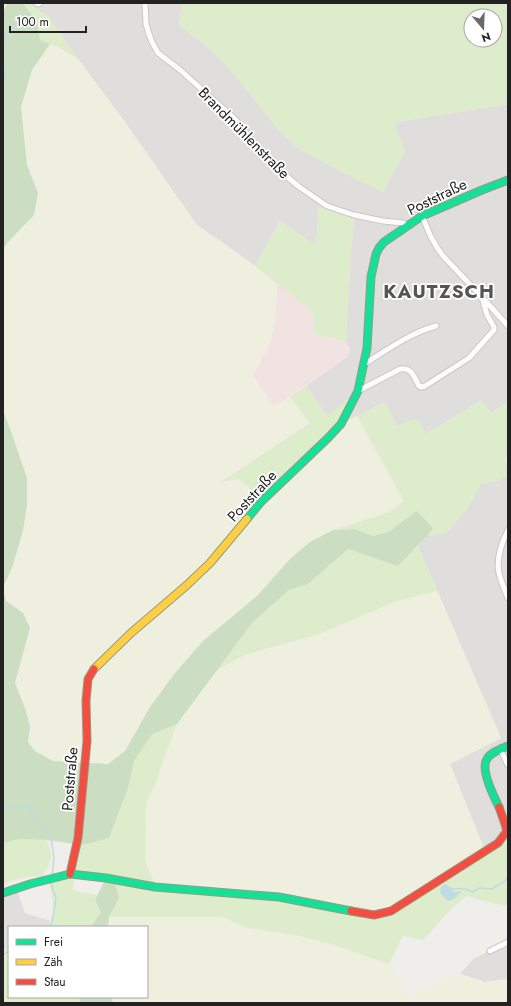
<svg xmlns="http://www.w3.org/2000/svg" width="511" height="1006" viewBox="0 0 511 1006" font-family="Jost,sans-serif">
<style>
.residential{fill:#dfdedc}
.commercial{fill:#f1e3e1}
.farmland{fill:#efefdf}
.grass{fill:#ddeccb;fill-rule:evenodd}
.forest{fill:#cbdec1}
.water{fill:#bfdbe3}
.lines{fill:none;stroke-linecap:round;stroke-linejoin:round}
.stream{stroke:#bfdbe3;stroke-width:1.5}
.street-casing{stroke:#c9c8c7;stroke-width:7}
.fast-casing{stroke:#999a82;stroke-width:9}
.slow-casing{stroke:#999a82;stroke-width:9}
.jam-casing{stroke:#999a82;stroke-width:9}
.street{stroke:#fdfcfc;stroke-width:5}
.fast{stroke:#16e098;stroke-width:7}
.slow{stroke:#ffcf43;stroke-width:7}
.jam{stroke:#f24e42;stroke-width:7}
.labels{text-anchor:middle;stroke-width:3.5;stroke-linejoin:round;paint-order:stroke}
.street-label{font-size:15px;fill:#222;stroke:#fff}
.district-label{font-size:19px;font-weight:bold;letter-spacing:1px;fill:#555;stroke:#fff}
</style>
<rect width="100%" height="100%" fill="#f0eeeb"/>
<path class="residential" d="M32 3H182L179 25 209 48 236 76 277 128 299 149 342 172 383 192 405 151 395 126 397 122 508 104V402L491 413 482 400 426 434 397 426 385 402 341 424 327 416 306 386 347 357 350 349 346 341 351 252 354 218 336 213 319 205 316 246 280 221 255 266 197 225 124 121 79 60 45 12 42 14Z
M508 475V832L485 851 450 764 501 738 418 546 427 536 447 532 468 508 481 483 498 481Z
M16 887 25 913 51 921 45 927H9V947L3 950V891Z
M508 942V979L484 982 460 974 473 959Z"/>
<path class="commercial" d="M277 283 313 312V330L316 333 346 341 350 349 347 357 323 374 274 407 253 376 270 343 275 321Z"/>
<path class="farmland" d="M50 44 67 52 79 60 124 121 197 225 263 271 277 283 275 321 270 343 253 376 274 406 290 397 310 423 223 482 238 479 245 483 253 495 256 500 341 424 357 416 404 501 390 512 333 530 289 560 258 595 203 641 175 673 150 707 125 750 108 764 53 761 35 751 28 742 30 726 15 683 30 628 23 613 6 601 4 593 3 587 12 568 23 531 27 505V478L8 424 3 411V249L38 193 27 165 21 107 32 70Z
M437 591 501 738 450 764 485 851 391 911 374 915 155 887 145 862 146 803 157 780 165 755 177 724 217 670 244 655 319 634 397 601Z
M109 917H223L247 928 295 935 331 944 389 964 411 997 447 977 460 974 484 982 508 979V1003H113L111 997H147V927H108Z"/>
<path class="grass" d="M23 3H32L42 14 45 12 79 60C67 51 54 45 40 40L37 22Z
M182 3H508V104L397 122 398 125 395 126 405 151 383 192 342 172 299 149 277 128 236 76 209 48 179 25ZM471 16H495V40H471Z
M319 205 336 213 354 218 351 252 346 341 316 334 313 330V312L255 266 280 221 316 246Z
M306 386 327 416 358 391 341 424 248 518 256 500C251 490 247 484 238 479L221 482 310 423 290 397Z
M482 400 491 413 508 402V457L505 460 508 465V475L498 481 481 483 468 508 447 532 427 536 433 528 417 511 388 532 373 536 355 529 333 530 390 512 404 501 357 416 386 402 397 426 418 418 426 434Z
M418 546 437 591 397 601 319 634 244 655 217 670 252 623 289 590 308 584 348 549 398 566Z
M177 724 165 755 157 780 146 803 145 861 156 887 279 897 374 915 391 911 430 887 508 832V906L491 903 466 896 451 909 423 940 403 936 389 964 331 944 295 935 247 928 223 917H109L119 898 114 880 70 874 77 844 109 838 128 788 134 761 152 733Z
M20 839 47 840 52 856 47 869 43 876C31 877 12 877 3 886V843Z
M75 878 72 890 97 895 95 900 101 912 91 927H45C47 925 50 923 51 920 55 908 52 894 49 883Z
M9 947V997H79L80 1003H3V950Z"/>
<path class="forest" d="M8 3H23L37 22 40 40 50 44 32 70 21 107 27 165 38 193 34 215 8 242 3 249V11Z
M3 411 8 423 27 478V505L23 531 12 568 3 587 4 593 6 601 23 613 30 628 15 683 25 708 30 727 28 742 35 751 53 761 108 764 125 751 150 707 175 673 203 641 258 595 289 560 310 542 333 530 355 529 373 536 388 532 417 511 433 528 427 536 398 566 348 549 308 584 289 590 252 623 177 724 152 734 134 761 128 788 109 838 82 845 47 840 20 839 3 843Z
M106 878 114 880 119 898 109 917 108 927H91L101 912 95 900Z
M79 997H111L113 1003H80Z"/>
<path class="water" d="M445 884 451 888 454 892 460 891 461 892 454 899 448 901 440 893 441 887Z"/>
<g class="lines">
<path class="stream" d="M3 49C3 34 15 22 25 13
M3 61 5 76 3 83
M3 808 10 807H30L35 821 51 838 54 857 52 877
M452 889C458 888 466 888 472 892L479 888 492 889 505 881 508 876
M48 927 52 923 56 898 51 884V881
M3 955 9 951"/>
<g class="street-casing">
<path id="street" d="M36 3 38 4 40 3
M145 3 146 24 149 34 152 42 158 53 179 69 236 120 267 159 285 175 298 186 327 206 354 215 383 221 403 223 407 226
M422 216 431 237 438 249 444 257 482 297 508 326
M364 364C387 350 410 333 436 326
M358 391 400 369C412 367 414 377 419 386L421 387 425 386 469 358 494 330V327L487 315 482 297
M508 530C502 542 496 559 499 573 501 582 505 590 508 598
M500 749 508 765
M490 951 508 942"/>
</g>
<g class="fast-casing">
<path id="fast" d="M247 519 261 502 329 437 341 424 358 391 367 348 371 277 376 254 379 248 384 242 422 216 482 190 508 180
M499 807C494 797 480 769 487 759 491 752 501 749 508 746
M3 893 30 884 70 874 106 878 155 887 279 897 351 911"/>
</g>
<g class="slow-casing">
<path id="slow" d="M94 669 131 633 187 585 210 563 247 519"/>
</g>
<g class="jam-casing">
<path id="jam" d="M70 874 78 838 87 741 86 701 88 679 94 669
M351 911 374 915 391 911 498 843 507 831 505 824 499 807"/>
</g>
<use href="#street" class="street"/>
<use href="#fast" class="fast"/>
<use href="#slow" class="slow"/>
<use href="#jam" class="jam"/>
</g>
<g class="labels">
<g class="street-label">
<text transform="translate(244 133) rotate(45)" y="5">Brandmühlenstraße</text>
<text transform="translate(437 197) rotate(-26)" y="5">Poststraße</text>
<text transform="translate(252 496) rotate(-47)" y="5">Poststraße</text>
<text transform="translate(70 779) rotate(-85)" y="5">Poststraße</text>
</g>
<g class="district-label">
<text x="439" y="298">KAUTZSCH</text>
</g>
</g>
<rect width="511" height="1006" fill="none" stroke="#222222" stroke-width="8"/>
<rect x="8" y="926" width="140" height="72" fill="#ffffff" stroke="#a7a7a7"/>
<rect x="16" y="939" width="20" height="6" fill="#16e098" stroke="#a7a7a7"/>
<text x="44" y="946" font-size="12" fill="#222222">Frei</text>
<rect x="16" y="959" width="20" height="6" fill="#ffcf43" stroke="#a7a7a7"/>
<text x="44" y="966" font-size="12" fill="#222222">Zäh</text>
<rect x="16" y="979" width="20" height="6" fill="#f24e42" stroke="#a7a7a7"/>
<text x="44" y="986" font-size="12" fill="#222222">Stau</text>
<g transform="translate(483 28) rotate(161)"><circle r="19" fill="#ffffff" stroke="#a7a7a7"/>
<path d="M0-3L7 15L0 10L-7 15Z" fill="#6a6968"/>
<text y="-6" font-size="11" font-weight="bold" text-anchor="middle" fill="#222222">N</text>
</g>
<path d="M10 26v6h76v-6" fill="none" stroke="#222222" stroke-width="2"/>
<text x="16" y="26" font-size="12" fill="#222222" stroke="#ffffff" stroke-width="3" paint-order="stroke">100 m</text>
</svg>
